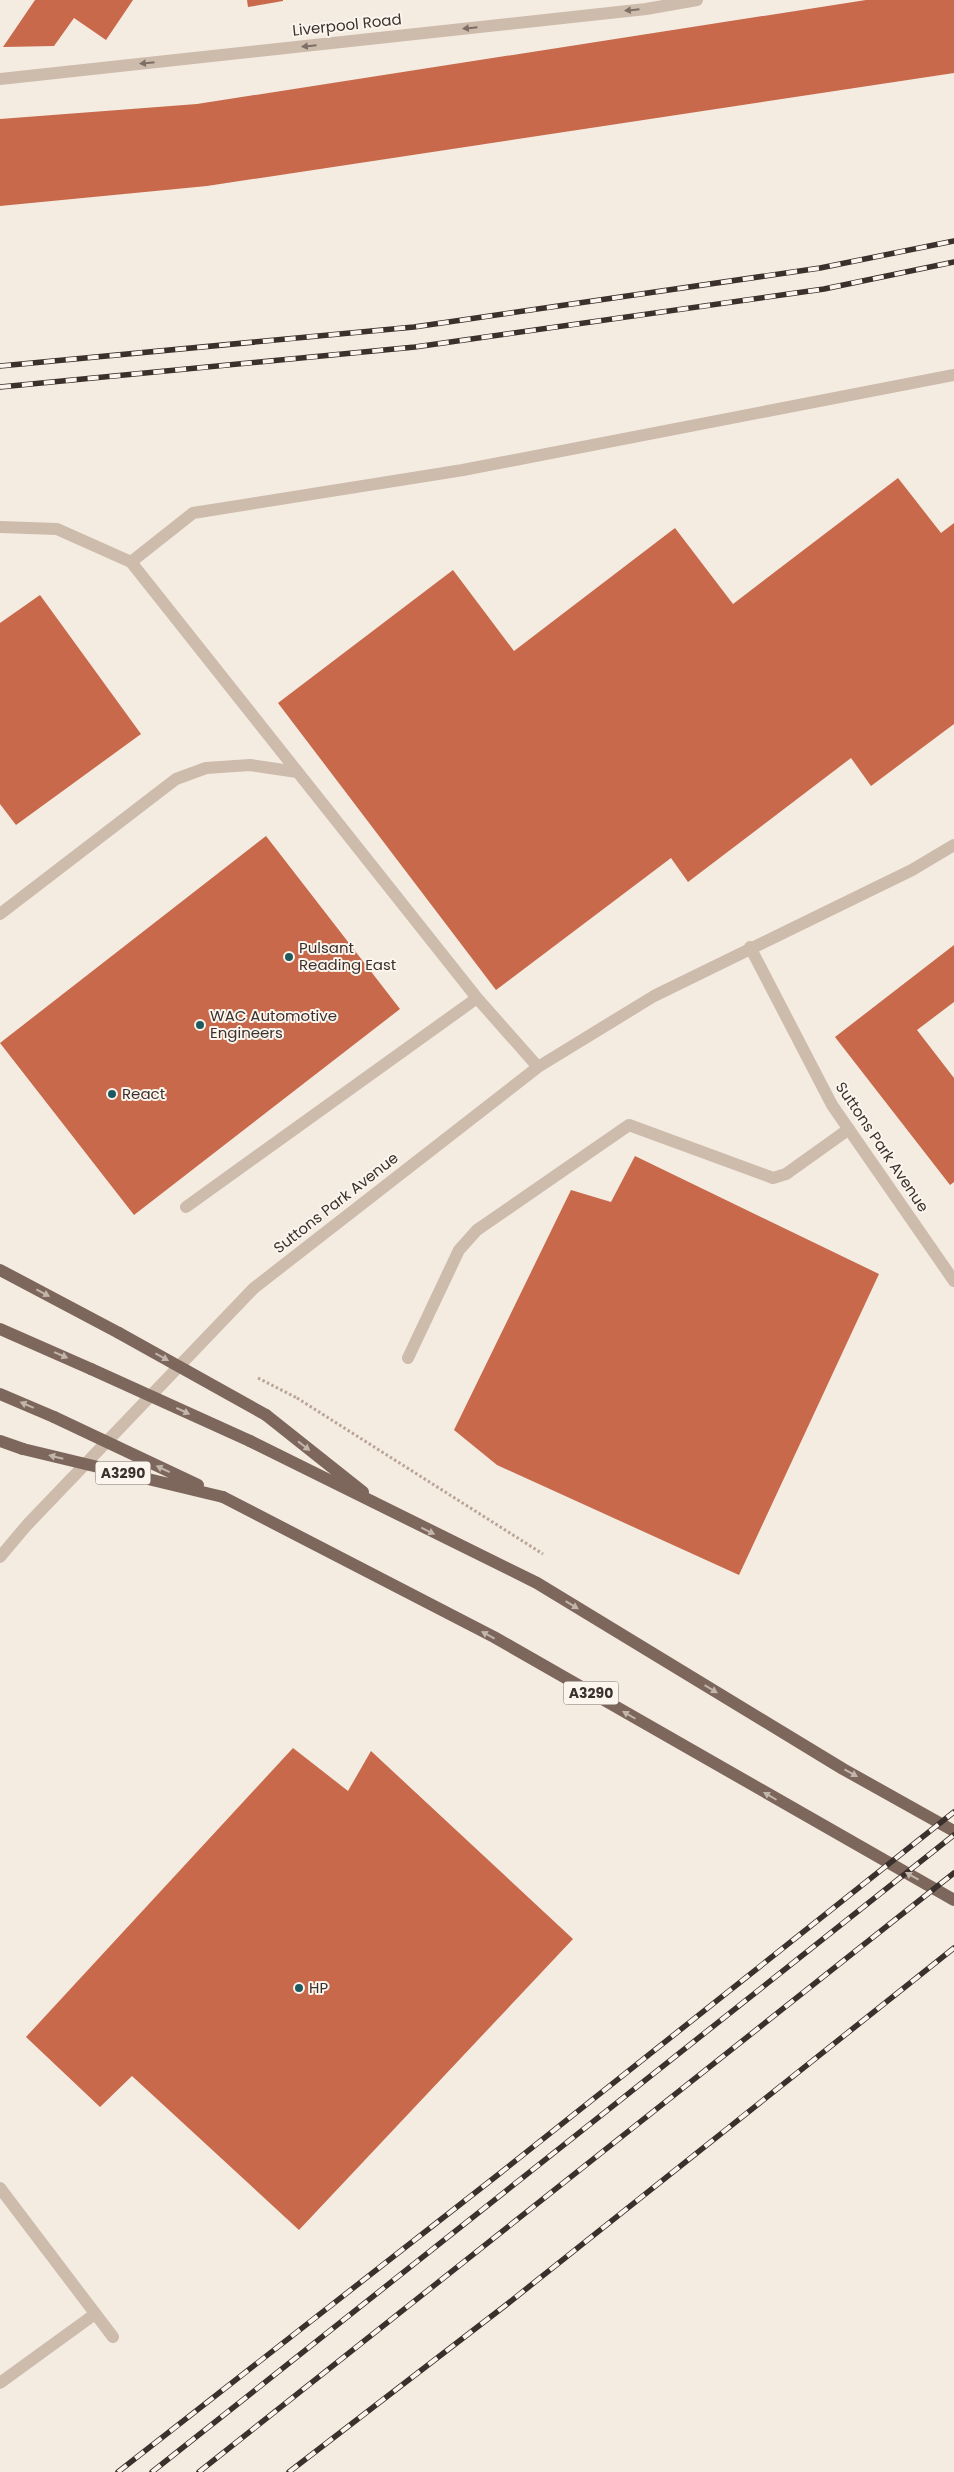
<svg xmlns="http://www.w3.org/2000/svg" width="954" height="2472" viewBox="0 0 954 2472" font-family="Poppins,sans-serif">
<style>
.building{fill:#c8694b}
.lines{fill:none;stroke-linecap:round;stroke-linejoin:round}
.path{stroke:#b9a596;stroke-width:3;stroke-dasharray:2.5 2.5;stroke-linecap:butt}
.service{stroke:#cdbbac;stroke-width:12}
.minor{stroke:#cdbbac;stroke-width:12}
.primary{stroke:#7d675c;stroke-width:12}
.rail-casing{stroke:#3b302b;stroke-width:5.5}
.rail{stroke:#fbf5ee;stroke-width:4;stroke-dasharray:11;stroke-linecap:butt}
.path-bridge{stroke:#b9a596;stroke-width:3;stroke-dasharray:2.5 2.5;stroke-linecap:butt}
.primary-bridge{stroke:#7d675c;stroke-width:12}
.oneway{fill:#7d6f65}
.oneway2{fill:#c2b5ac}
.poi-dot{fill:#1f5a5e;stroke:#fbf5ee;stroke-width:2}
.labels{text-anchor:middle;stroke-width:4;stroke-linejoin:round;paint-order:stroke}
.shield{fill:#fbf5ee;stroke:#756b66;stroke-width:1}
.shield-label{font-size:14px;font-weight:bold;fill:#3b302b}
.street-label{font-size:15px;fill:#3b302b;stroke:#fbf5ee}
.poi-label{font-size:15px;fill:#3b302b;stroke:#fbf5ee;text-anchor:start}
</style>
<rect width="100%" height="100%" fill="#f4ebe1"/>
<path class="building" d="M35 0H133L106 40 74 18 54 46 3 47Z
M247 0H283V1L248 7Z
M866 0H954V73L207 186 0 206V119L197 104Z
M898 478 941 533 954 523V724L871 786 851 758 688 882 671 858 496 990 278 703 453 570 514 651 675 528 733 604Z
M40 595 141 734 16 825 0 804V623Z
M266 836 400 1009 134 1215 0 1043Z
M954 945V1002L917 1030 954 1078V1182L950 1185 835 1037Z
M635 1156 879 1274 739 1575 497 1465 454 1430 571 1190 611 1202Z
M293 1748 348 1791 371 1751 573 1939 299 2230 132 2076 100 2107 26 2037Z"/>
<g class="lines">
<path class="path" d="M297 1398 543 1554"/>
<path class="service" d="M0 527 57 529 131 562 193 513 463 470 954 375
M0 914 176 779 206 768 250 765 297 772
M408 1358 459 1250 477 1230 629 1125 773 1178 786 1174 849 1129
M0 2383 95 2314"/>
<path class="minor" d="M0 79 646 9 697 0
M131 562 477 998
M750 947 832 1105 954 1281
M186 1207 477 998 538 1067
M0 1557 27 1525 254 1288 538 1067 654 996 912 870 954 845
M0 2188 113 2337"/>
<path class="primary" d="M0 1270 119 1333
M0 1329 91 1369
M0 1394 54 1417
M266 1415 363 1492
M0 1441 23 1449
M250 1441 537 1583 843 1769 954 1831
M223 1497 494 1637 954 1900"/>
<g class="rail-casing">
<path id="rail" d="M0 366 414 327 820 268 954 241
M0 387 415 347 824 289 954 262
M118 2472 499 2174 954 1812
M152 2472 954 1835
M199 2472 954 1873
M289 2472 506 2305 954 1948"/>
</g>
<use href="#rail" class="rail"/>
<path class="path-bridge" d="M258 1378 297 1398"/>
<path class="primary-bridge" d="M119 1333 266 1415
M91 1369 250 1441
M54 1417 198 1485
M23 1449 223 1497"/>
</g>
<defs><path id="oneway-solid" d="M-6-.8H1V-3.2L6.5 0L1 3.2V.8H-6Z" transform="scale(1.25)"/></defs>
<g class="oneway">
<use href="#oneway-solid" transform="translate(632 10) rotate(174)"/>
<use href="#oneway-solid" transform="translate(470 28) rotate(174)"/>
<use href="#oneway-solid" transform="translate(309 46) rotate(174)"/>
<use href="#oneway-solid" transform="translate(147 63) rotate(174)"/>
</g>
<g class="oneway2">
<use href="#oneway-solid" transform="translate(43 1293) rotate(28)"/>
<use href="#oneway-solid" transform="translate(61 1355) rotate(23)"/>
<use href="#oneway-solid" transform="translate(162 1357) rotate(29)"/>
<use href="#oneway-solid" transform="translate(27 1405) rotate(-157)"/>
<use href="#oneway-solid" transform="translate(183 1411) rotate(25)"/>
<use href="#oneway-solid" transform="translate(304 1446) rotate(38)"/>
<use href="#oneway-solid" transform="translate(56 1457) rotate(-166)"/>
<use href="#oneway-solid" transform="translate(163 1469) rotate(-155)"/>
<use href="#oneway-solid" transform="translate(428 1531) rotate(26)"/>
<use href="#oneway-solid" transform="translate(572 1605) rotate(31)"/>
<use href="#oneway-solid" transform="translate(488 1635) rotate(-152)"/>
<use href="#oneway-solid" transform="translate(711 1689) rotate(31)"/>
<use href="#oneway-solid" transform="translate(629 1715) rotate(-150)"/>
<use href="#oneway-solid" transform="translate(851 1773) rotate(29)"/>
<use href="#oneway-solid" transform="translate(770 1796) rotate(-150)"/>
<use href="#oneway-solid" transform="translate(912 1876) rotate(-151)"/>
</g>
<g class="poi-dot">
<circle cx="289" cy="957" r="5"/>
<circle cx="200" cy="1025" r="5"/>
<circle cx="112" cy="1094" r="5"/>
<circle cx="299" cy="1988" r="5"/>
</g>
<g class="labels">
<g class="shield">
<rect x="95.5" y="1461.5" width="55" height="23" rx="4"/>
<rect x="563.5" y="1681.5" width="55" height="23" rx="4"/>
</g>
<g class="shield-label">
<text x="123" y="1478">A3290</text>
<text x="591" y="1698">A3290</text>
</g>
<g class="street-label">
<text transform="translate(347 25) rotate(-6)" y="5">Liverpool Road</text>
<text transform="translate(882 1147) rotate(56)" y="5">Suttons Park Avenue</text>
<text transform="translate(336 1203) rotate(-38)" y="5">Suttons Park Avenue</text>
</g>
<g class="poi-label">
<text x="299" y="953">Pulsant<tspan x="299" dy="17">Reading East</tspan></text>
<text x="210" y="1021">WAC Automotive<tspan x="210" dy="17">Engineers</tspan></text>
<text x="122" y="1099">React</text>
<text x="309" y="1993">HP</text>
</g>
</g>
</svg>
